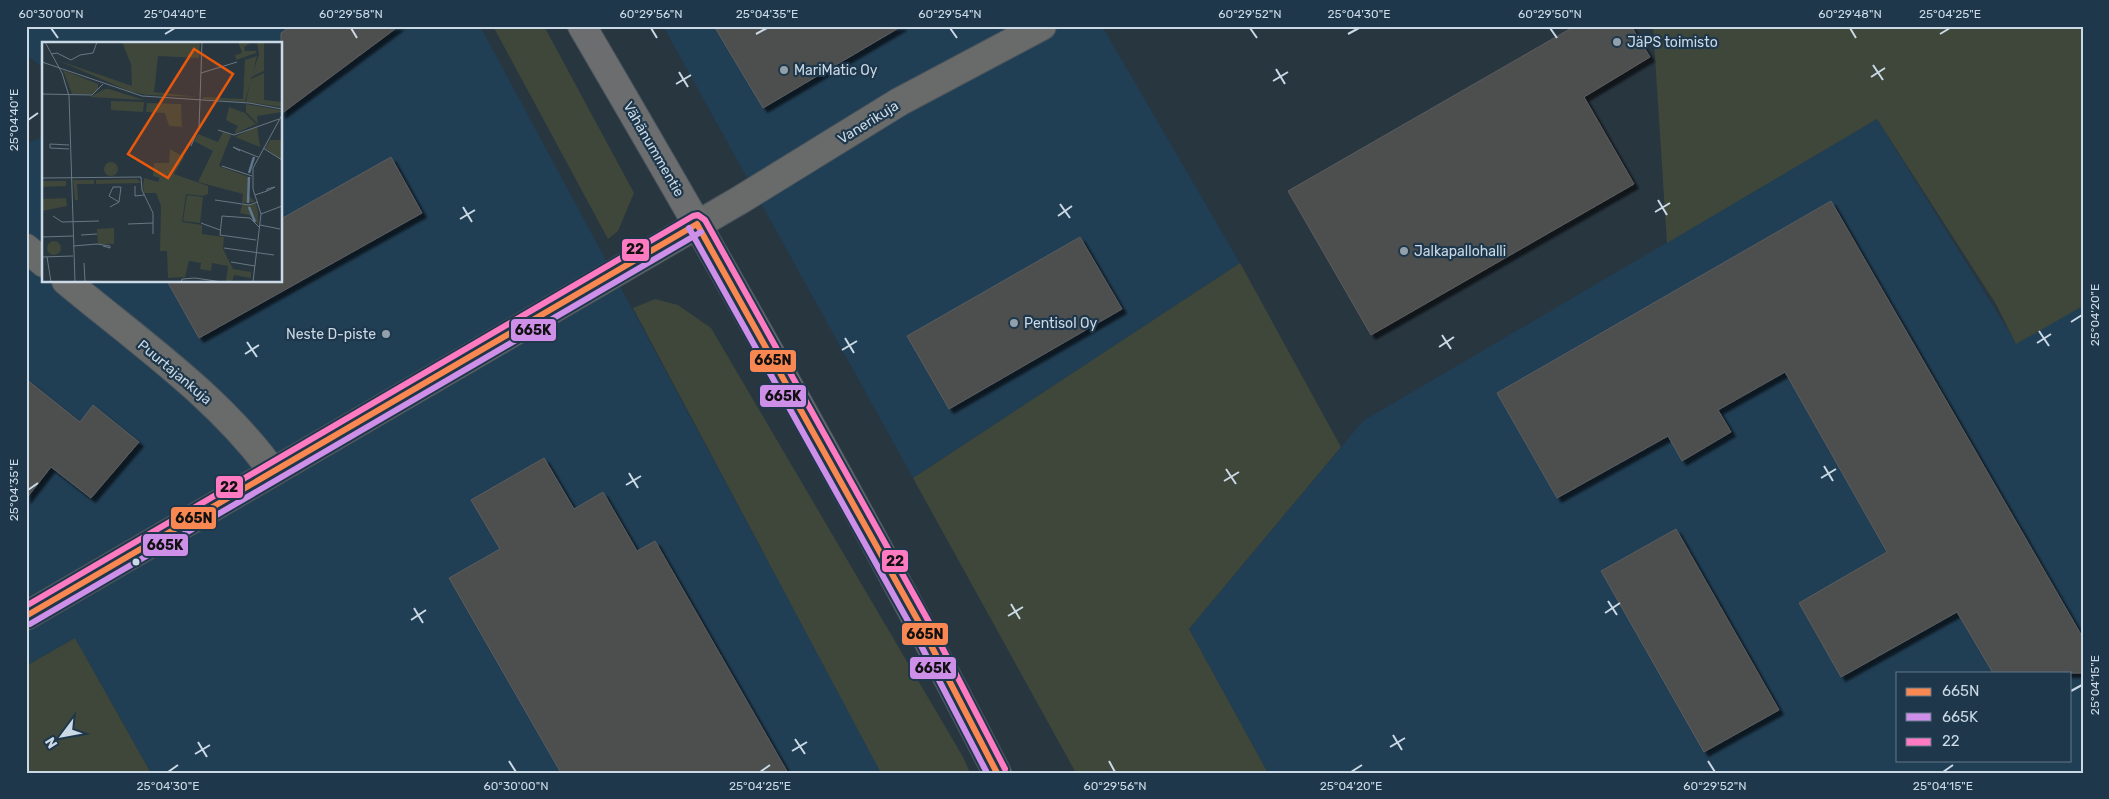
<svg xmlns="http://www.w3.org/2000/svg" width="2109" height="799" viewBox="0 0 2109 799" font-family="Rubik,sans-serif">
<style>
.built{fill:#203e54;fill-rule:evenodd}
.green{fill:#3e473a}
.building{fill:#4e4f50;stroke:#5c5c5d;filter:url(#shadow)}
.lines{fill:none;stroke-linecap:round;stroke-linejoin:round}
.street-casing{stroke:#48535c;stroke-width:30}
.secondary-casing{stroke:#48535c;stroke-width:30}
.street{stroke:#696b6a;stroke-width:28}
.secondary{stroke:#6b6d6e;stroke-width:28}
.bus-1-casing{stroke:#1e374b;stroke-width:10}
.bus-2-casing{stroke:#1e374b;stroke-width:10}
.bus-3-casing{stroke:#1e374b;stroke-width:10}
.bus-1{stroke:#f88751;stroke-width:6}
.bus-2{stroke:#ce8fe9;stroke-width:6}
.bus-3{stroke:#fe7ac1;stroke-width:6}
.ticks{fill:none;stroke:#cad9e5;stroke-width:2}
.poi-dot{fill:#91a0ab;stroke:#1e374b;stroke-width:2}
.bus-dot{fill:#cad9e5;stroke:#1e374b;stroke-width:2}
.labels{text-anchor:middle;stroke-width:4.5;stroke-linejoin:round;paint-order:stroke}
.poi-label{font-size:14px;fill:#cad9e5;stroke:#1e374b;text-anchor:start}
.street-label{font-size:14px;fill:#cad9e5;stroke:#1e374b}
.inset-river{fill:none;stroke:#61788f;stroke-width:2.5}
.inset-road{fill:none;stroke:#697782;stroke-width:1}
.view{fill:#e8590c;fill-opacity:0.15;stroke:#e8590c;stroke-width:2.5}
.inset-edge{fill:none;stroke:#cad9e5;stroke-width:2.5}
.line-badge{stroke:#1e374b;stroke-width:2}
.pale-badge-label{font-size:14px;text-anchor:middle;font-weight:bold;fill:#111}
.neatline{fill:none;stroke:#cad9e5;stroke-width:2}
.ticks-label{font-size:12px;text-anchor:middle;fill:#cad9e5}
</style>
<defs>
<filter id="shadow"><feDropShadow dx="4.5" dy="4.5" stdDeviation="1" flood-color="#0009"/></filter>
</defs>
<rect width="100%" height="100%" fill="#283640"/>
<path class="built" d="M26 26H480L882 773H151L75 638 26 666V144L44 136V281H281V44H44V69L26 54Z
M663 26H1102L1240 263 913 478Z
M1877 119 2016 343 2083 306V773H1268L1189 629 1363 421ZM1898 673H2070V760H1898Z"/>
<path class="green" d="M493 26H544L634 193 618 231 608 239Z
M1653 26H2083V306L2016 344 1996 304 1877 119 1667 243Z
M1240 263 1341 447 1189 629 1268 773H1076L913 478Z
M655 299 678 305 711 328 963 757 970 773H881L633 308Z
M75 638 151 773H26V666Z"/>
<path class="building" d="M291 26H399L281 114V33Z
M714 26H902L763 108Z
M1575 26H1631L1650 57 1584 97 1634 184 1371 335 1288 191Z
M391 157 422 213 199 338 167 281H281V219Z
M1831 201 2083 638V673H1993L1957 612 1841 677 1799 603 1887 552 1785 372 1718 410 1731 432 1682 461 1668 436 1557 498 1497 393Z
M1080 237 1122 309 949 409 907 336Z
M26 379 80 422 93 405 139 442 91 498 51 467 26 499Z
M544 458 574 509 603 492 637 551 655 541 788 773H561L449 578 500 549 471 500Z
M1676 529 1779 710 1704 752 1601 571Z"/>
<g class="lines">
<g class="street-casing">
<path id="street" d="M26 248 44 263
M66 281C138 341 219 397 273 472
M26 616 740 200 899 102 1042 26"/>
</g>
<g class="secondary-casing">
<path id="secondary" d="M582 26C726 272 867 520 997 773"/>
</g>
<use href="#street" class="street"/>
<use href="#secondary" class="secondary"/>
<g class="bus-1-casing">
<path id="bus-1" d="M697 224 921 626 997 773
M26 616 697 224"/>
</g>
<g class="bus-2-casing">
<path id="bus-2" d="M689 228 913 630 987 773
M30 624 701 232"/>
</g>
<g class="bus-3-casing">
<path id="bus-3" d="M26 606 693 216 698 215 705 220 929 622 1005 769"/>
</g>
<use href="#bus-1" class="bus-1"/>
<use href="#bus-2" class="bus-2"/>
<use href="#bus-3" class="bus-3"/>
</g>
<path class="ticks" d="M51 28 58 38M351 28 357 38M651 28 657 38M950 28 957 38M1250 28 1257 38M1550 28 1557 38M1850 28 1856 38M165 34 175 28M756 34 767 28M1348 34 1359 28M1940 34 1950 28M1873 65 1883 80M1276 69 1285 84M679 72 688 87M1871 77 1885 68M1273 81 1288 72M676 84 691 75M28 120 38 113M1658 200 1667 215M1060 204 1070 218M463 207 472 222M1655 212 1670 203M1058 216 1072 206M460 219 475 210M2071 322 2082 315M2039 331 2049 346M1442 335 1451 349M845 338 854 353M247 342 257 357M2037 343 2051 334M1439 347 1454 337M842 350 857 341M245 354 259 345M1824 466 1833 481M1226 469 1236 484M629 473 638 488M1821 478 1836 469M1224 481 1239 472M626 485 641 476M28 490 38 483M1608 601 1617 615M1011 604 1020 619M414 608 423 623M1605 613 1620 603M1008 616 1023 607M411 620 426 610M2071 691 2082 685M1393 735 1402 750M795 739 805 754M198 742 207 757M1390 747 1405 738M792 751 807 742M195 754 210 745M509 761 516 772M1109 761 1115 772M1708 761 1715 772M168 772 178 765M760 772 770 765M1351 772 1362 765M1943 772 1953 765"/>
<g class="poi-dot">
<circle cx="1617" cy="42" r="5"/>
<circle cx="784" cy="70" r="5"/>
<circle cx="1404" cy="251" r="5"/>
<circle cx="1014" cy="323" r="5"/>
<circle cx="386" cy="334" r="5"/>
</g>
<circle class="bus-dot" cx="136" cy="562" r="4.5"/>
<g class="labels">
<g class="poi-label">
<text x="1627" y="47">JäPS toimisto</text>
<text x="794" y="75">MariMatic Oy</text>
<text x="1414" y="256">Jalkapallohalli</text>
<text x="1024" y="328">Pentisol Oy</text>
<text x="376" y="339" text-anchor="end">Neste D-piste</text>
</g>
<g class="street-label">
<text transform="translate(868 122) rotate(-32)" y="5">Vanerikuja</text>
<text transform="translate(654 149) rotate(60)" y="5">Vähänummentie</text>
<text transform="translate(175 372) rotate(40)" y="5">Puurtajankuja</text>
</g>
</g>
<g transform="translate(42 42)">
<rect width="240" height="240" fill="#283640"/>
<path d="M80 0H158L157 16 116 14 112 50 156 55 105 53 87 49 15 18 90 44 89 22ZM196 0H210L202 5 203 9H214V11L194 18 193 13 200 11ZM215 0H222V29L209 35 217 13ZM215 14 203 60 162 57 160 55 201 57 203 18ZM21 28 56 42V47L50 52H30ZM222 31V58L240 60V65L204 60 209 37ZM63 47H67L102 58 48 55ZM69 59 102 60 101 70 69 68ZM105 61 139 62 140 85 127 84 123 71 104 70ZM204 62 238 68 240 70 215 74 216 82 204 70ZM187 65 203 71 214 82 192 92 196 84 184 78ZM215 84 218 105 193 95ZM181 90 189 93 177 124 207 135 205 152 213 160 200 161 201 152 156 140 171 109 152 99 156 92 176 100ZM228 98H240V118L223 106ZM128 107 142 115 132 132 166 144V152L161 154 144 152 140 180 160 183V192L182 195 181 207 191 227 209 230V236L192 233 190 240 184 239 186 224 170 221 169 229 158 227 159 221 147 219 143 235 126 236 125 209H118L119 164 114 151H102L101 144 102 136 116 140 118 136 111 134 112 121H127ZM62 127a7 7 0 1 1 14 0a7 7 0 1 1-14 0ZM95 137 99 141 54 142V138ZM31 138H52V142H35L36 158H33ZM0 139H24V144L0 145ZM145 153 161 155 158 181 141 179ZM24 156 25 164 0 169V157ZM214 162 216 169V182L207 173 198 171 200 163ZM72 186V202H56L55 187ZM5 206a7 7 0 1 1 14 0a7 7 0 1 1-14 0Z" fill="#3e473a"/>
<path class="inset-river" d="M207 131 212 115M206 161 207 135M207 165 213 180"/>
<path class="inset-road" d="M3 0 20 31 27 54 33 240M9 12 15 11 29 18 38 13 51 11 55 0M0 20 100 54 207 61 240 67M159 31 195 20M0 52 50 53 61 42M176 88 192 93 237 77M149 104 157 86 160 0M221 106 240 118M27 107 8 106V102L27 103M198 109 191 105 216 115M180 124 210 134M0 136 99 135 100 148 111 171V192M93 144V154L102 153M213 153 225 149 233 145 225 147V149M173 158 207 163 216 160M68 165 77 160 67 154 71 145H79L77 160M219 172 240 164M11 174 20 180 57 179M159 181 178 188M86 182 111 181M218 183 238 187M39 193 55 192M0 195 31 194M214 198 178 193 180 174 208 176 217 185M31 204 55 202 68 204V206L61 204M182 206 232 213M0 215 31 214M5 215 9 240M189 220 213 224M42 221 43 239M36 240H52M139 240 140 237 153 236 180 240M211 240 219 172 211 147V126L240 73"/>
<path class="view" d="M152 7 191 32 126 136 86 112Z"/>
<rect width="240" height="240" class="inset-edge"/>
</g>
<g class="line-badge">
<rect x="621" y="238" width="29" height="24" rx="5" fill="#fe7ac1"/>
<rect x="510" y="318" width="47" height="24" rx="5" fill="#ce8fe9"/>
<rect x="749" y="349" width="48" height="24" rx="5" fill="#f88751"/>
<rect x="759" y="384" width="48" height="24" rx="5" fill="#ce8fe9"/>
<rect x="215" y="475" width="29" height="24" rx="5" fill="#fe7ac1"/>
<rect x="170" y="506" width="47" height="24" rx="5" fill="#f88751"/>
<rect x="142" y="533" width="47" height="24" rx="5" fill="#ce8fe9"/>
<rect x="881" y="549" width="28" height="24" rx="5" fill="#fe7ac1"/>
<rect x="901" y="622" width="48" height="24" rx="5" fill="#f88751"/>
<rect x="909" y="656" width="48" height="24" rx="5" fill="#ce8fe9"/>
</g>
<g class="pale-badge-label">
<text x="635" y="254">22</text>
<text x="533" y="335">665K</text>
<text x="773" y="365">665N</text>
<text x="783" y="401">665K</text>
<text x="229" y="492">22</text>
<text x="194" y="523">665N</text>
<text x="165" y="550">665K</text>
<text x="895" y="566">22</text>
<text x="925" y="639">665N</text>
<text x="933" y="673">665K</text>
</g>
<rect width="2109" height="799" fill="none" stroke="#1e374b" stroke-width="55"/>
<rect x="1896" y="672" width="175" height="90" fill="#1e374b" stroke="#637889"/>
<rect x="1906" y="688" width="25" height="8" fill="#f88751" stroke="#637889"/>
<text x="1942" y="696" font-size="15" fill="#cad9e5">665N</text>
<rect x="1906" y="713" width="25" height="8" fill="#ce8fe9" stroke="#637889"/>
<text x="1942" y="722" font-size="15" fill="#cad9e5">665K</text>
<rect x="1906" y="738" width="25" height="8" fill="#fe7ac1" stroke="#637889"/>
<text x="1942" y="746" font-size="15" fill="#cad9e5">22</text>
<g transform="translate(62 736) rotate(238)" stroke="#1e374b" stroke-width="4" paint-order="stroke">
<path d="M0-4L9 19L0 12L-9 19Z" fill="#cad9e5"/>
<text y="-8" font-size="14" font-weight="bold" text-anchor="middle" fill="#cad9e5">N</text>
</g>
<rect x="28" y="28" width="2054" height="744" class="neatline"/>
<g class="ticks-label">
<text x="51" y="18">60°30'00"N</text>
<text x="175" y="18">25°04'40"E</text>
<text x="351" y="18">60°29'58"N</text>
<text x="651" y="18">60°29'56"N</text>
<text x="767" y="18">25°04'35"E</text>
<text x="950" y="18">60°29'54"N</text>
<text x="1250" y="18">60°29'52"N</text>
<text x="1359" y="18">25°04'30"E</text>
<text x="1550" y="18">60°29'50"N</text>
<text x="1850" y="18">60°29'48"N</text>
<text x="1950" y="18">25°04'25"E</text>
<text transform="translate(14 120) rotate(-90)" y="4">25°04'40"E</text>
<text transform="translate(2095 315) rotate(-90)" y="4">25°04'20"E</text>
<text transform="translate(14 490) rotate(-90)" y="4">25°04'35"E</text>
<text transform="translate(2095 685) rotate(-90)" y="4">25°04'15"E</text>
<text x="168" y="790">25°04'30"E</text>
<text x="516" y="790">60°30'00"N</text>
<text x="760" y="790">25°04'25"E</text>
<text x="1115" y="790">60°29'56"N</text>
<text x="1351" y="790">25°04'20"E</text>
<text x="1715" y="790">60°29'52"N</text>
<text x="1943" y="790">25°04'15"E</text>
</g>
</svg>
